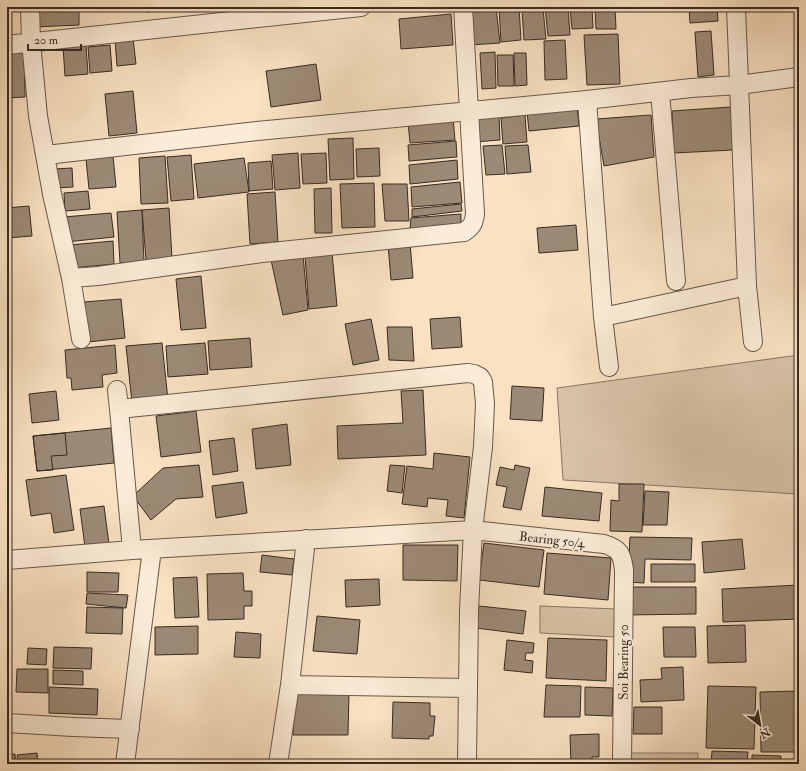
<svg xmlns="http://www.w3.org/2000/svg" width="806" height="771" viewBox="0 0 806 771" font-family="'IM FELL Double Pica',serif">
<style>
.green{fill:#d8c2a7;stroke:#887666}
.building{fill:#9c8a76;stroke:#372b24}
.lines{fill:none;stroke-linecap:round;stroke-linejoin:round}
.street-casing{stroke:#68584c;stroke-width:20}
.street{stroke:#fbecd7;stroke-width:18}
.labels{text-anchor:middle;stroke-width:4;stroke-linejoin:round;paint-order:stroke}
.street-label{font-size:13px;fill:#372b24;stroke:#fbecd7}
</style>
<rect width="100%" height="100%" fill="#f9e1c2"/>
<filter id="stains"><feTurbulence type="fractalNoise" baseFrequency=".005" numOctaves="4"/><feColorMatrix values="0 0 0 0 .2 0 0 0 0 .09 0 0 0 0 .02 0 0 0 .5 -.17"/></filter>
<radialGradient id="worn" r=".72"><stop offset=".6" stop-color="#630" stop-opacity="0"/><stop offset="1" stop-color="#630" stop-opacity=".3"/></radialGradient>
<path class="green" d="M799 355V494L563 480 557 388Z
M540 606 616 609 615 637 540 633Z
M629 753H698V764H629Z"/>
<path class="building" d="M35 7H79V25L35 27Z
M146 7H172V9L147 12Z
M468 7H496L500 43 471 45Z
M499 7H519L521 40 501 42Z
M545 7H568L570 35 548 36Z
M570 7H592L593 28 572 29Z
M595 7H615L616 29H596Z
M689 7H717L718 21 690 23Z
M543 9 546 39 524 40 522 11Z
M451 14 453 45 401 49 399 19Z
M711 31 714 75 698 77 695 32Z
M618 34 620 84 587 85 584 35Z
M133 38 136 64 117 66 115 40Z
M565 40 567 79 545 80 544 41Z
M110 45 112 71 90 73 88 47Z
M86 46 88 74 65 76 63 47Z
M7 51H24L25 97 7 98Z
M495 52 496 88 482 89 480 53Z
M514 53H526L527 85 515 86Z
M497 55H513L514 86H498Z
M316 64 321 100 271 107 266 71Z
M133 91 137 133 109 136 105 94Z
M577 107 579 126 529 131 527 112Z
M731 107 733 150 674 153 672 111Z
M499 114 500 140 474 142 472 116Z
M525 115 527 142 503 144 501 118Z
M651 115 654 157 604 166 596 119Z
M453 118 455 140 410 143 408 122Z
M353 138 354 179 330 180 328 139Z
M456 141 457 157 409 161 408 145Z
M502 145 505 174 486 175 483 146Z
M528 145 531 172 507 174 505 146Z
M379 148 380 176 357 177 356 149Z
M298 153 300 188 275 190 272 155Z
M326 153 327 183 303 184 301 154Z
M191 155 194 199 171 201 167 157Z
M113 156 116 187 89 189 86 159Z
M165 156 168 203 141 204 139 158Z
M244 158 249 192 198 198 194 164Z
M457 160 458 179 410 184 409 165Z
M271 161 273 189 249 191 248 163Z
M72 168 73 187 55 188 54 169Z
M460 182 462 203 412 207 411 187Z
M374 183 375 227 342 228 340 184Z
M382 184H407L409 221H385Z
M331 188 332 233H315L314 189Z
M88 191 90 209 65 211 64 193Z
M275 192 278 242 250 244 247 194Z
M461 204 462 211 412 217V209Z
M29 206 32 236 7 238V208Z
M169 208 172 258 146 260 142 210Z
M142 210 144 262 120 263 117 212Z
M111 213 114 237 66 242 64 217Z
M461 214V225L410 229 411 218Z
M576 225 578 250 539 253 537 228Z
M113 241 114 264 72 268 69 245Z
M410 243 413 278 391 280 388 245Z
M332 253 337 306 309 309 305 256Z
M303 255 308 310 283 315 271 260Z
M201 276 206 328 181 330 176 279Z
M121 299 125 338 88 342 84 302Z
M460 317 462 347 432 349 430 319Z
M371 319 379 360 353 365 345 324Z
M387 327H412L414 361 389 360Z
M250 338 252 367 210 370 208 341Z
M162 343 168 400 132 403 126 346Z
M205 343 208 374 168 377 166 346Z
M115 345 117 373 102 375 103 387 72 390 71 378H67L65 350Z
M512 386 544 388 542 421 510 419Z
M423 390 426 455 338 459 337 426 403 423 401 391Z
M56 391 59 420 32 423 29 394Z
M196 411 201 452 161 457 156 416Z
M287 424 291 465 256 469 252 429Z
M111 428 114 463 37 471 33 436Z
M65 433 67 455 51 456 53 470 37 471 33 436Z
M234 438 238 471 213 475 209 441Z
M434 453 470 457 464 518 446 516 448 500 428 498 427 507 402 504 407 466 433 469Z
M199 465 203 497 176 499 151 520 133 496 163 468Z
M390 465 405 466 402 493 387 491Z
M515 465 530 468 521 510 503 507 507 487 496 485 500 467 514 470Z
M66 475 74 530 54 533 51 513 31 516 26 480Z
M243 482 247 513 216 518 212 486Z
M619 484H644L642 532 610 531 611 500 619 501Z
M545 487 602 493 599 521 542 516Z
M645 491 669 492 667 525H643Z
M104 506 109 544 85 547 80 509Z
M630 537 692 538 691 560 645 559 644 583 628 582Z
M742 539 745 569 704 573 702 542Z
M484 543 544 550 539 587 479 580Z
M403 545H458L457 581 403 580Z
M547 553 611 558 608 600 544 594Z
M262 555 294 559 292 575 260 572Z
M651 564H695V582H651Z
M87 572 119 573 118 592H87Z
M243 573 244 591H252V606H244V619L208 620 207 574Z
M197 577 199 617 175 618 173 578Z
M379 579 380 605 346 607 345 580Z
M799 585V619L723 622 722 589Z
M628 587H696V614L628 615Z
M87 593 128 595 126 608 86 604Z
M479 606 526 611 523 634 476 628Z
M87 607 123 608 122 634 86 633Z
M317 616 360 620 357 654 313 651Z
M745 625 746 662 708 663 707 626Z
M198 626V654L155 655V627Z
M663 627H695L696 657H664Z
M236 632 261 634 260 658 234 657Z
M548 638 607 640 606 681 546 678Z
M507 640 534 643 533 653H526L525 660 533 661 532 673 504 670Z
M54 647 92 648 91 669 53 668Z
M28 648 47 649 46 665 27 664Z
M683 667 684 700 641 702 640 680 662 679 661 668Z
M17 669H48V693L16 692Z
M53 670 83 671V685L53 684Z
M546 685 581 686 580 717H544Z
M708 686 756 687 754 749 706 748Z
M49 687 98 689 97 715 49 713Z
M585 687 613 688 612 716 585 715Z
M799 691V752H761L760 692Z
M294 692 349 693 348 735H293Z
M393 702 430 703V716H435L433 736H429V739L392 738Z
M634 707H662V734H633Z
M599 734V757H592V764H571L570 735Z
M712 751 748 752 747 764H711Z
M37 753 38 764H18L17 755Z
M15 754 16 764H7V755Z
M752 755 781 756V764H752Z"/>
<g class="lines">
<g class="street-casing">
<path id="street" d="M30 7 31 42 38 116 52 194 71 278 98 276 262 253 464 232C472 227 474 223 475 214L463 7
M736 7 747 286 753 342
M7 45 361 7
M660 92 676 281
M587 100 603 317 609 367
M46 155 257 131 587 100 691 88 739 85 799 77
M71 278 81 339
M603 317 747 286
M117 390 119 409
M132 550 119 409 468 373 474 374 480 377 483 382 485 404 483 447 473 530 469 610 467 764
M7 560 132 550 473 530 604 544C620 549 622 554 624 570L622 764
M290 685 467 688
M7 723 73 727 130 729
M125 764 152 549
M278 764 290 685 306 539"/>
</g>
<use href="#street" class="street"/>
</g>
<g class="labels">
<g class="street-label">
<text transform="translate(552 539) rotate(6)" y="5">Bearing 50/4</text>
<text transform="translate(623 662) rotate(-90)" y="5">Soi Bearing 50</text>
</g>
</g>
<rect width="806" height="771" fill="none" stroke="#f9e1c2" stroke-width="24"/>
<rect x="8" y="8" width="790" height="755" fill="none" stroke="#372b24" stroke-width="2"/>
<rect x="12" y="12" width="782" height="747" fill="none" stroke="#372b24"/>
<g transform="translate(760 725) rotate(149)" stroke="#fbecd7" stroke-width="3" paint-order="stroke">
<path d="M0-3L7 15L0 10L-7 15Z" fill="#372b24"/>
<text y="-6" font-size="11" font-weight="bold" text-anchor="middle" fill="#372b24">N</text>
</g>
<path d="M28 44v6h53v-6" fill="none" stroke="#372b24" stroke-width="2"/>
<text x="34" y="44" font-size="12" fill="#372b24" stroke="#fbecd7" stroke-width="3" paint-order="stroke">20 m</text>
<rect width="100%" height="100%" filter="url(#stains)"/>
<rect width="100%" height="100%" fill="url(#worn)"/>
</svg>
